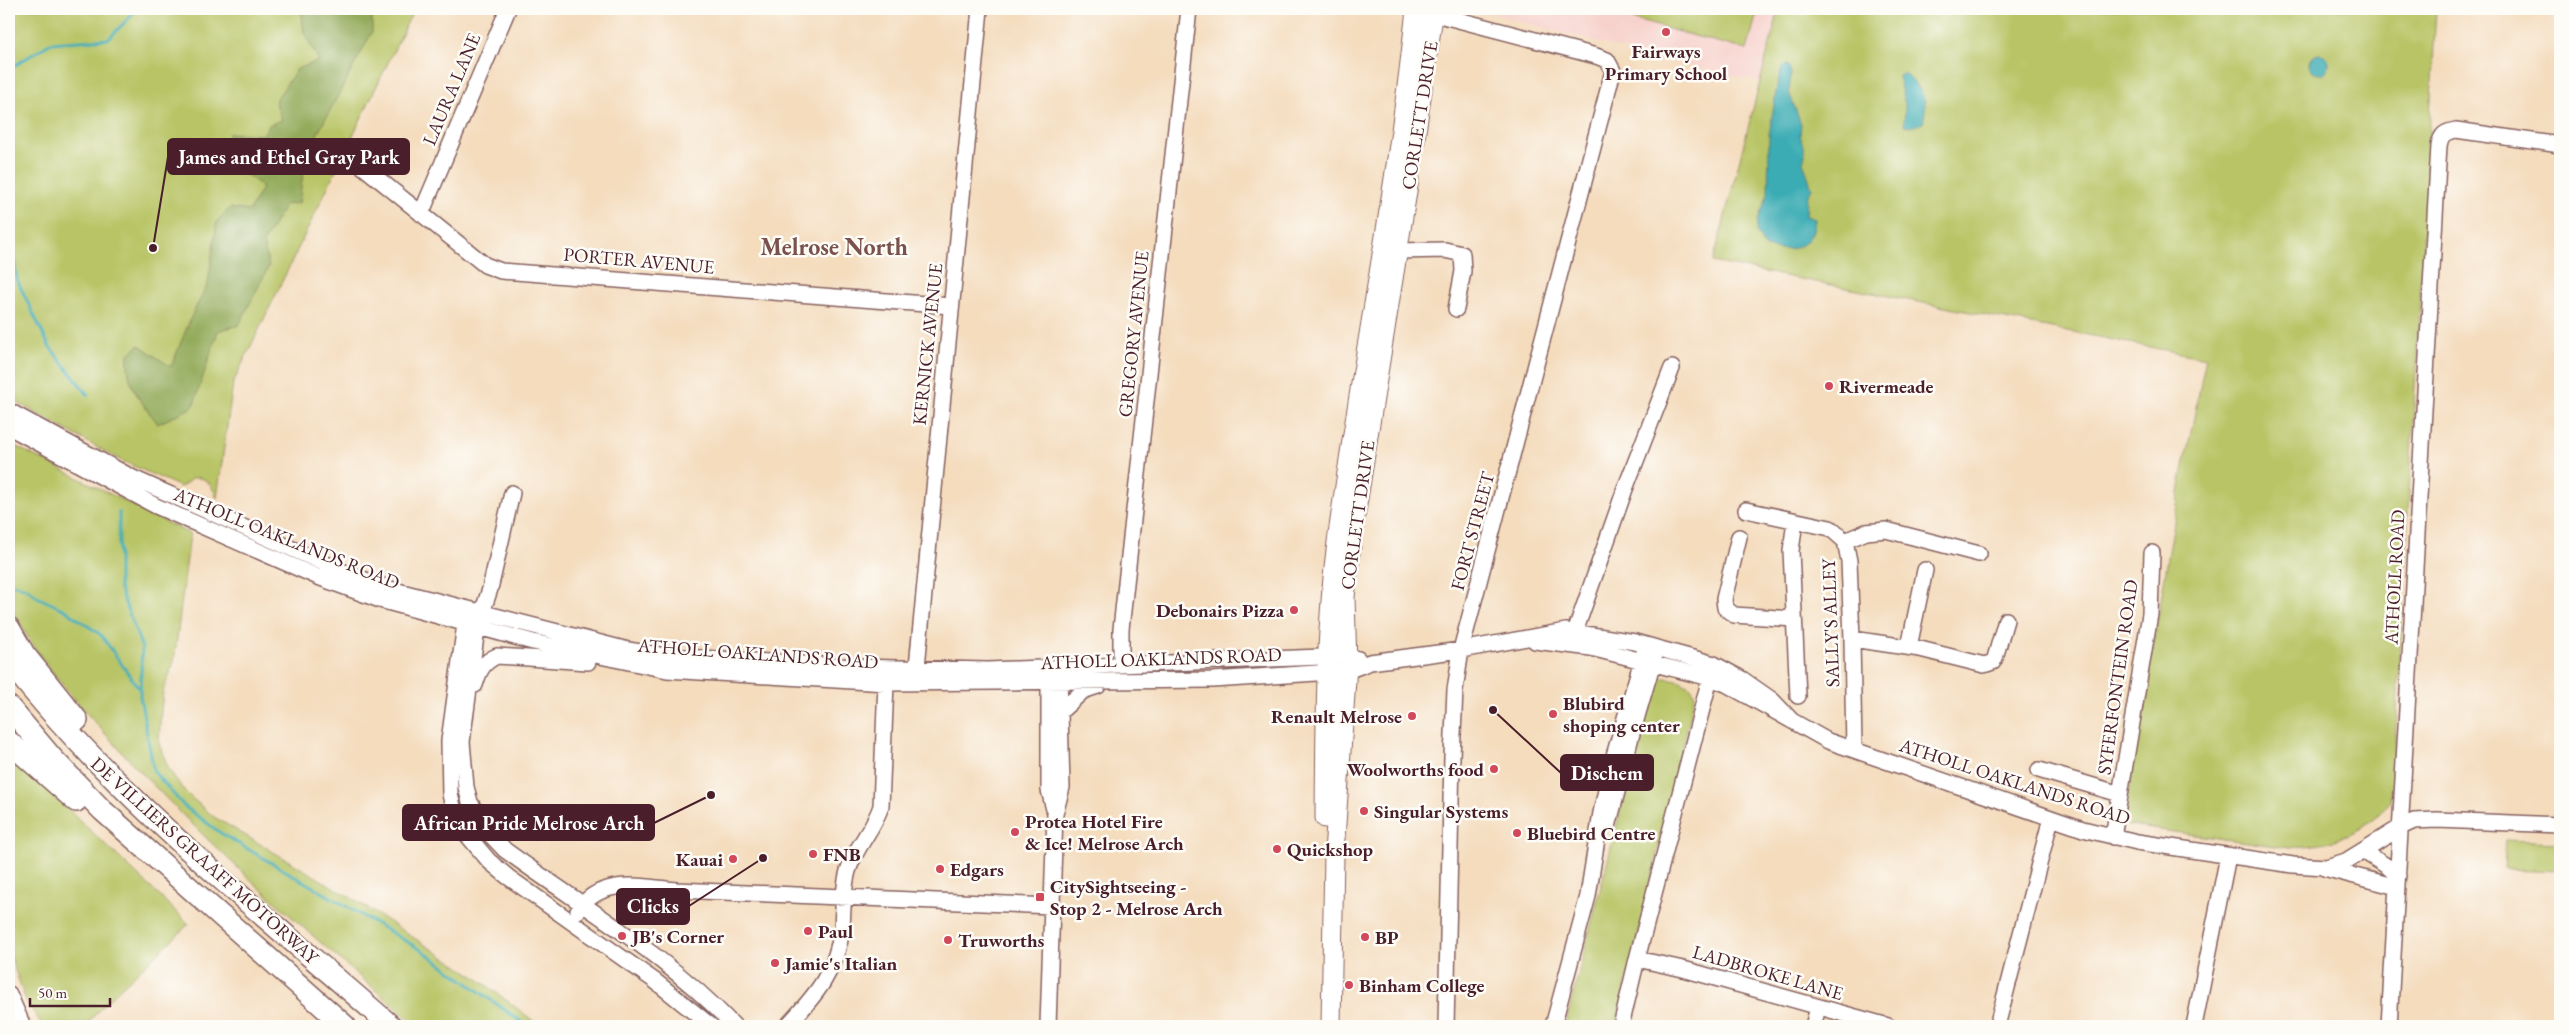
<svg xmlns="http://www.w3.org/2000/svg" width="2569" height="1035" viewBox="0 0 2569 1035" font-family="'EB Garamond',serif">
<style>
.built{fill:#f7d0cb}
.green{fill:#b8c465;stroke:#817248}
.forest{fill:#92aa5a;stroke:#6e6442}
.water{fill:#3bacb4;stroke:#426670}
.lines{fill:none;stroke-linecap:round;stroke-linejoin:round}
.stream{stroke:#3bacb4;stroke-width:3}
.minor-casing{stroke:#86615e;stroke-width:18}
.major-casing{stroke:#86615e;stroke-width:21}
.highway-casing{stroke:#86615e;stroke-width:24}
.minor{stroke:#fff;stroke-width:15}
.major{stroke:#fff;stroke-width:19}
.highway{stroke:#fff;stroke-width:21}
.poi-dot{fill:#d1495b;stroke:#fdfcf7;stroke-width:2}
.labels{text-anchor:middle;stroke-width:5;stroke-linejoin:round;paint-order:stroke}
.poi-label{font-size:19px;font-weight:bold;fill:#4a1f2b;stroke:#fdfcf7;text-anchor:start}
.street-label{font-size:19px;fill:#4a1f2b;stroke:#fdfcf7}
.district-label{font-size:24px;font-weight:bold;fill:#7a514c;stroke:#fdfcf7}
.leader{fill:none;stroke:#4a1f2b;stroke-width:2}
.callout-dot{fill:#4a1f2b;stroke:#fdfcf7;stroke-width:2}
.callout{fill:#4a1f2b;stroke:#4a1f2b;stroke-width:2}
.callout-label{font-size:20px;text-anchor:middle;font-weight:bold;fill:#fff}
</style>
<rect width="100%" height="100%" fill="#fdfcf7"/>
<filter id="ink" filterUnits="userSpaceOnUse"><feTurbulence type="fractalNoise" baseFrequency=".02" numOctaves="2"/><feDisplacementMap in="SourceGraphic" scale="10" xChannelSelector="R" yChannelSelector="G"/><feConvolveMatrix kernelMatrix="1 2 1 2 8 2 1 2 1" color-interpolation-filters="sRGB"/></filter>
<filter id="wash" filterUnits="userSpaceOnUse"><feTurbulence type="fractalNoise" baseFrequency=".0096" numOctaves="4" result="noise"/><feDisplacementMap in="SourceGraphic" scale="20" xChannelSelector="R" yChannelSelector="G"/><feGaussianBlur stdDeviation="1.12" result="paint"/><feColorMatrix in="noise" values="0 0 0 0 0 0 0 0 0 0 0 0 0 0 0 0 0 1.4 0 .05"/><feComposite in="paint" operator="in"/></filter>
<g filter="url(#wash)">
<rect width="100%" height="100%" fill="#f4dcbd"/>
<path class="built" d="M1475 9H1779L1761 82 1644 55Z"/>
<path class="green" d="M9 9H414L233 383 217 498C212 486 207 476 193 478L181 487 120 460 9 398Z
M1610 9H1758L1747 50 1609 13Z
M1779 9H2436L2393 781 2391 801 2376 817 2358 830 2328 843 2290 848 2123 825 2181 481 2206 358 1713 262Z
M9 443 190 534 174 662 163 691 160 722 159 744 169 770 187 794 214 817 345 894 477 978 540 1026H417C311 935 204 843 110 739 72 697 32 653 9 602Z
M1659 678C1673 678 1690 681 1695 695L1616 1026H1565L1649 700 1655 682Z
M9 753 189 924 106 1002 88 1023 43 1026 26 1001 9 953Z
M2506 840 2560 842 2558 871 2504 869Z"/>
<path class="forest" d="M301 9H334L341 12 345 9H367L372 15V32L305 157 299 203 285 205 263 243 269 266 239 325 218 331 193 407 158 424C140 400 126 386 128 355L139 345 171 367 192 315 208 284 217 221 230 208 249 211 262 188C252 173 230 172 226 153 225 147 228 139 229 133L263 135 269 125 282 120 275 101 297 69 319 61 304 33Z"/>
<path class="water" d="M2309 64a10 10 0 1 1 20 0a10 10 0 1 1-20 0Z
M1788 65 1791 73 1789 92 1801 124 1800 134 1805 155 1803 162 1812 188 1807 198 1806 216 1815 219C1813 250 1789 253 1765 247L1756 232 1757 222 1768 194 1769 135 1778 80 1783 66Z
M1904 73C1922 89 1929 98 1923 123L1910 127 1904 125 1905 105 1898 77Z"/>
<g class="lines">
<path class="stream" d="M9 69 51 43 108 39 133 14 135 9
M9 222 17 280 49 346 88 395
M119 512V587L142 648 140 696 154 772 184 806 222 834 423 951 527 1026
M9 583 26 588 39 598 65 610 101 635 140 690"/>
</g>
</g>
<g filter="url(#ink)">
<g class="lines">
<g class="minor-casing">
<path id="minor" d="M1424 11 1596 56 1607 60 1613 71 1461 650 1455 690 1452 757 1446 1026
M361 165 485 265 501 271 951 306
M421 214 508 9
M1397 251 1445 250 1462 254 1463 271 1456 309
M9 411 133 478 346 573 390 589 628 650 665 656 855 667 988 670 1347 656 1358 659
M9 427 156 506 318 577 380 600 533 642 667 670 886 683 1213 680 1347 671 1370 662 1461 650 1566 631 1635 642 1714 664 1742 679 1772 700 1792 721
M512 493 490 589 477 628 462 742 466 787 470 802 487 831 505 850C583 907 667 955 734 1026
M1746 510 1830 528 1845 541 1849 561 1852 639 1854 749
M1795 521 1791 551 1798 696
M1739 537 1724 599 1725 608 1734 615 1794 619
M1845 541 1866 532 1886 530 1979 554
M466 617 449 741 450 794 457 823 489 861 508 877 655 981 711 1026
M1575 632 1625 489 1672 368
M1852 639 1920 649 1984 665 1993 662 1995 658 2006 620
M1535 641 1591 648 1710 678 1726 684 1828 741 2083 829 2137 842 2293 865 2326 867 2346 861 2401 827 2414 821 2437 820 2560 825
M1909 647 1925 570
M1121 664V629L1189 9
M1049 674V790L1055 813
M916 677 980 9
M475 685C479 671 483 662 497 656L588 662
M1061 711 1083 691 1098 686
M2039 770 2120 794
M1609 823 1631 737 1655 655
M2113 837 2150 614 2152 553
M2363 851 2388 867 2398 876
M2324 868 2397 887
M578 911C600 876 642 887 677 890L1051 906
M1637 959 1683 969 1888 1026
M9 994 23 1026
M787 1026C815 996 837 971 842 928 843 910 843 889 848 871 855 847 874 829 881 806L886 683
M1048 1026 1055 814 1062 787 1059 674
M1553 1026 1588 896 1601 813 1613 759 1644 653
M1621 1026 1637 959 1710 678
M1813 1026 1818 1008
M1997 1026 2051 818
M2194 1026 2228 856
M2389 1026 2439 146C2441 134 2445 132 2456 130L2560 145"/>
</g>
<g class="major-casing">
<path id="major" d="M1325 818C1326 724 1325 629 1338 535 1362 359 1398 185 1416 9
M1331 1026 1334 853 1347 665 1345 597 1352 536 1409 179 1434 9"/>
</g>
<g class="highway-casing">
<path id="highway" d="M9 628 24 654 77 720
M9 661C118 801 259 910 391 1026
M9 707 53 759 102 810 345 1026
M9 742 76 801"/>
</g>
<use href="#minor" class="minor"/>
<use href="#major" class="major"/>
<use href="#highway" class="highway"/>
</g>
</g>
<g class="poi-dot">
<circle cx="1666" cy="32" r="5"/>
<circle cx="1829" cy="386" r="5"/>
<circle cx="1294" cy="610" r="5"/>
<circle cx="1553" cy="714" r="5"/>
<circle cx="1412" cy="716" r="5"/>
<circle cx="1494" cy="769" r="5"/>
<circle cx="1364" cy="811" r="5"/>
<circle cx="1015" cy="832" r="5"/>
<circle cx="1517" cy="833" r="5"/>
<circle cx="1277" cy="849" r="5"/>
<circle cx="813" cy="854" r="5"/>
<circle cx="733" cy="859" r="5"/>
<circle cx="940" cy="869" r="5"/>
<rect x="1035" y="892" width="10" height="10" rx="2.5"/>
<circle cx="808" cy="931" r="5"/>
<circle cx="622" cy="936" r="5"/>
<circle cx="1365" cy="937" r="5"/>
<circle cx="948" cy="940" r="5"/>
<circle cx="775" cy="963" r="5"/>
<circle cx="1349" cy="985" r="5"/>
</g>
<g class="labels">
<g class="poi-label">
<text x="1666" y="58" text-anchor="middle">Fairways<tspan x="1666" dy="22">Primary School</tspan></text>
<text x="1839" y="393">Rivermeade</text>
<text x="1284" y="617" text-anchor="end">Debonairs Pizza</text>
<text x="1563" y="710">Blubird<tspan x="1563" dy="22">shoping center</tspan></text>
<text x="1402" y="723" text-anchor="end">Renault Melrose</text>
<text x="1484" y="776" text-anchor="end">Woolworths food</text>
<text x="1374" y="818">Singular Systems</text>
<text x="1025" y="828">Protea Hotel Fire<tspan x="1025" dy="22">&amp; Ice! Melrose Arch</tspan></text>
<text x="1527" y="840">Bluebird Centre</text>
<text x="1287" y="856">Quickshop</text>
<text x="823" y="861">FNB</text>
<text x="723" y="866" text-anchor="end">Kauai</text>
<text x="950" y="876">Edgars</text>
<text x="1050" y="893">CitySightseeing -<tspan x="1050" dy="22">Stop 2 - Melrose Arch</tspan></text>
<text x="818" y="938">Paul</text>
<text x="632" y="943">JB's Corner</text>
<text x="1375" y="944">BP</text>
<text x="958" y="947">Truworths</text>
<text x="785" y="970">Jamie's Italian</text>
<text x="1359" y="992">Binham College</text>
</g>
<g class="street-label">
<text transform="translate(451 89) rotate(-67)" y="7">LAURA LANE</text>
<text transform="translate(1419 115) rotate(-81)" y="7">CORLETT DRIVE</text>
<text transform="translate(639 260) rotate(5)" y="7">PORTER AVENUE</text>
<text transform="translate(1133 334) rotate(-84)" y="7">GREGORY AVENUE</text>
<text transform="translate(927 344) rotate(-84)" y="7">KERNICK AVENUE</text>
<text transform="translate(1357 515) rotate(-82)" y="7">CORLETT DRIVE</text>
<text transform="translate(1472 531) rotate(-75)" y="7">FORT STREET</text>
<text transform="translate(287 538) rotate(22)" y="7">ATHOLL OAKLANDS ROAD</text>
<text transform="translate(2394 577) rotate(-87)" y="7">ATHOLL ROAD</text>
<text transform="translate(1830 623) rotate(-92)" y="7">SALLY'S ALLEY</text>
<text transform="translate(758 653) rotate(4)" y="7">ATHOLL OAKLANDS ROAD</text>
<text transform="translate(1161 658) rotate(-2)" y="7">ATHOLL OAKLANDS ROAD</text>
<text transform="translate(2117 677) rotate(-82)" y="7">SYFERFONTEIN ROAD</text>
<text transform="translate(2015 781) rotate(18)" y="7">ATHOLL OAKLANDS ROAD</text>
<text transform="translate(205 860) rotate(42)" y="7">DE VILLIERS GRAAFF MOTORWAY</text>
<text transform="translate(1768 972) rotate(16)" y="7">LADBROKE LANE</text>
</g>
<g class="district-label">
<text x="834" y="255">Melrose North</text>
</g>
</g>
<path class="leader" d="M153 248L168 157M1493 710L1561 773M711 795L654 823M763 858L689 906"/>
<g class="callout-dot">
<circle cx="153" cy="248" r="5"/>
<circle cx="1493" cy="710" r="5"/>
<circle cx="711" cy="795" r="5"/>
<circle cx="763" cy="858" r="5"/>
</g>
<g class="callout">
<rect x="168" y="139" width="241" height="35" rx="5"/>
<rect x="1561" y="755" width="92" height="35" rx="5"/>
<rect x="403" y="805" width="251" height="35" rx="5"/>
<rect x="617" y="889" width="72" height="35" rx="5"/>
</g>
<g class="callout-label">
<text x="289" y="164">James and Ethel Gray Park</text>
<text x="1607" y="780">Dischem</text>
<text x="529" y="830">African Pride Melrose Arch</text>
<text x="653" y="913">Clicks</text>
</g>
<rect width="2569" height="1035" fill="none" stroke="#fdfcf7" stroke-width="30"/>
<path d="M30 998v8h80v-8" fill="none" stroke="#4a1f2b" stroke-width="2.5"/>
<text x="38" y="998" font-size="15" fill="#4a1f2b" stroke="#fdfcf7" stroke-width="4" paint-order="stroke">50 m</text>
</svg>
